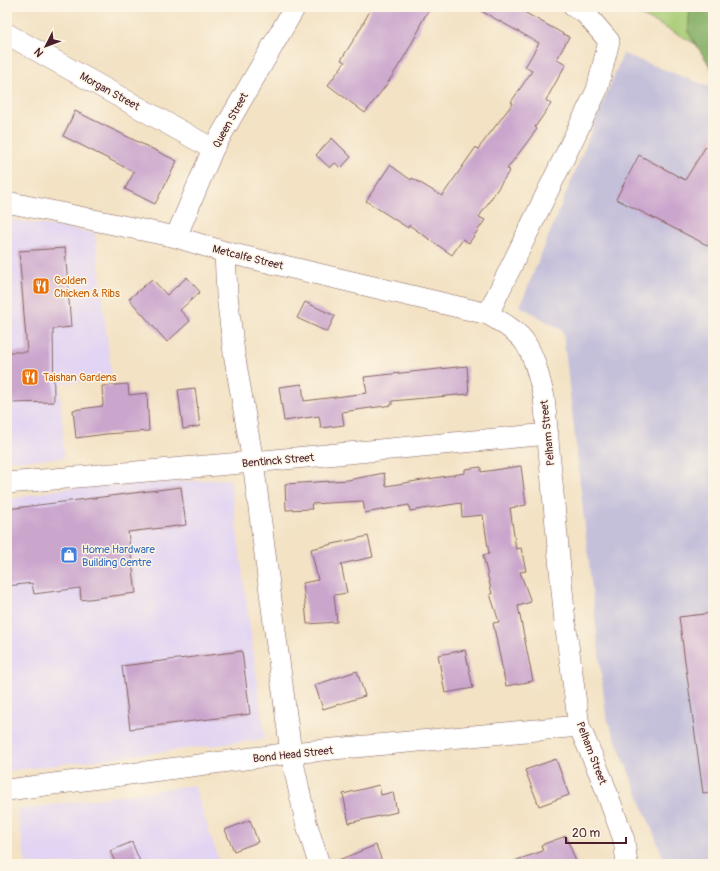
<svg xmlns="http://www.w3.org/2000/svg" width="720" height="871" viewBox="0 0 720 871" font-family="Pangolin,sans-serif">
<style>
.built{fill:#e2d4f3}
.industrial{fill:#c5c0da}
.green{fill:#a8cc76;stroke:#797650}
.forest{fill:#86b067;stroke:#686849}
.building{fill:#caa6cd}
.lines{fill:none;stroke-linecap:round;stroke-linejoin:round}
.minor-casing{stroke:#856361;stroke-width:22}
.minor{stroke:#fff;stroke-width:21}
.labels{text-anchor:middle;stroke-width:3;stroke-linejoin:round;paint-order:stroke}
.street-label{font-size:11px;fill:#4a1f2b;stroke:#fcf5e5}
.food-label{font-size:11px;fill:#c56008;stroke:#fcf5e5;text-anchor:start}
.shop-label{font-size:11px;fill:#366cbe;stroke:#fcf5e5;text-anchor:start}
</style>
<rect width="100%" height="100%" fill="#fcf5e5"/>
<filter id="ink" filterUnits="userSpaceOnUse"><feTurbulence type="fractalNoise" baseFrequency=".025" numOctaves="2"/><feDisplacementMap in="SourceGraphic" scale="8" xChannelSelector="R" yChannelSelector="G"/><feConvolveMatrix kernelMatrix="1 2 1 2 8 2 1 2 1" color-interpolation-filters="sRGB"/></filter>
<filter id="wash" filterUnits="userSpaceOnUse"><feTurbulence type="fractalNoise" baseFrequency=".012" numOctaves="4" result="noise"/><feDisplacementMap in="SourceGraphic" scale="16" xChannelSelector="R" yChannelSelector="G"/><feGaussianBlur stdDeviation="0.9" result="paint"/><feColorMatrix in="noise" values="0 0 0 0 0 0 0 0 0 0 0 0 0 0 0 0 0 1.4 0 .05"/><feComposite in="paint" operator="in"/></filter>
<g filter="url(#wash)">
<rect width="100%" height="100%" fill="#f3e2c4"/>
<path class="built" d="M7 219 95 233 112 380 60 383 64 458 7 461Z
M230 479 265 739 7 771V500L66 488Z
M194 785 220 864H26L17 810Z"/>
<path class="industrial" d="M623 54 713 88V864H666L606 716 563 331 520 306Z"/>
<path class="green" d="M626 7H713V53Z"/>
<path class="forest" d="M690 7H713V71L688 32Z"/>
<g id="blocks">
<path class="building" d="M372 7H430L420 25 421 26 406 54 387 84 365 113 328 85 345 62 341 60 359 31Z
M474 7H515L569 37 557 59 566 64 546 100 551 104 535 127 537 129 507 169 510 170 479 217 485 220 469 243 463 239 452 255 409 225 408 228 366 201 390 165 411 180 412 178 442 196 476 147 478 149 513 103 511 102 532 71 525 67 539 43Z
M75 111 177 161 155 204 125 189 134 172 63 136Z
M713 135V248L616 199 639 155 685 180Z
M332 138 351 157 341 168 335 163 330 168 316 155Z
M65 248 71 327 53 329 54 402 7 403V352H27L19 251Z
M187 277 200 292 180 310 190 321 167 342 129 299 152 279 167 295Z
M305 302 335 316 327 332 297 318Z
M467 366 469 394 392 401V405L342 412 344 425 321 428 319 416 284 421 279 387 302 384 304 401 367 393 364 377Z
M128 384 129 395 147 393 149 431 106 434 76 438 73 410 103 406 102 386Z
M195 388 200 426 183 429 178 390Z
M521 466 526 505 510 508 516 549 521 548 526 571 520 572 531 602 518 606 533 681 506 686 493 623 499 622 490 594H492L483 555 489 554 483 515 462 517 461 503 410 511 409 505 365 513 363 501 311 504 312 509 286 510 285 484 348 480 384 473 386 486 465 473V469L481 467V472Z
M181 487 186 525 128 532 136 593 81 600 80 588 34 594 32 583 7 586V509Z
M368 536 373 557 341 564 347 593 334 595 337 622 307 624 303 583 318 580 311 549Z
M713 613V792L703 793 679 617Z
M465 650 473 688 445 693 438 655Z
M242 651 250 714 130 729 122 666Z
M357 671 365 696 323 709 315 685Z
M556 759 569 795 539 806 525 770Z
M379 785 381 795 393 792 397 812 349 823 343 794Z
M250 820 258 842 234 851 225 830Z
M566 836 577 864H515L514 861 543 851 541 845Z
M132 842 141 864H116L110 851Z
M376 845 383 864H331V863Z"/>
</g>
</g>
<g filter="url(#ink)">
<use href="#blocks" fill-opacity="0" stroke="#856361" stroke-width="1"/>
<g class="lines">
<g class="minor-casing">
<path id="minor" d="M7 34 213 149
M7 202 176 237 225 252 488 314C500 321 519 332 526 344 536 360 539 379 544 397L565 622 579 726 602 779 624 840 627 864
M176 237 213 149 295 7
M225 252 227 295 234 353 253 462 291 753 306 822 319 864
M488 314 597 90 609 41 584 12 574 7
M7 483 253 462 548 434
M7 790 291 753 579 726"/>
</g>
<use href="#minor" class="minor"/>
</g>
</g>
<defs>
<g id="restaurant-square" transform="scale(0.9)"><rect x="-9" y="-9" width="18" height="18" rx="4" fill="#e8710a" stroke="#fcf5e5"/><path d="M-5-6h1v4h1v-4h1v4h1v-4h1v5L-1.5 .5V6h-2V.5L-5-1ZM5-6V6H3V1.5H1.5Q1.5-4 5-6Z" fill="#fff"/></g>
<g id="shop-square" transform="scale(0.9)"><rect x="-9" y="-9" width="18" height="18" rx="4" fill="#3f7fe0" stroke="#fcf5e5"/><path d="M-5-2.5h2.3a2.7 3.5 0 0 1 5.4 0H5L5.5 6h-11ZM-1.5-2.5h3a1.5 2.3 0 0 0-3 0Z" fill="#fff"/></g>
</defs>
<g fill-rule="evenodd">
<use href="#restaurant-square" x="41" y="286"/>
<use href="#restaurant-square" x="30" y="377"/>
<use href="#shop-square" x="69" y="555"/>
</g>
<g class="labels">
<g class="street-label">
<text transform="translate(110 91) rotate(29)" y="4">Morgan Street</text>
<text transform="translate(230 120) rotate(-61)" y="4">Queen Street</text>
<text transform="translate(248 257) rotate(14)" y="4">Metcalfe Street</text>
<text transform="translate(547 433) rotate(-96)" y="4">Pelham Street</text>
<text transform="translate(278 460) rotate(-5)" y="4">Bentinck Street</text>
<text transform="translate(592 753) rotate(69)" y="4">Pelham Street</text>
<text transform="translate(293 754) rotate(-6)" y="4">Bond Head Street</text>
</g>
<g class="food-label">
<text x="54" y="284">Golden<tspan x="54" dy="13">Chicken &amp; Ribs</tspan></text>
<text x="43" y="381">Taishan Gardens</text>
</g>
<g class="shop-label">
<text x="82" y="553">Home Hardware<tspan x="82" dy="13">Building Centre</tspan></text>
</g>
</g>
<rect width="720" height="871" fill="none" stroke="#fcf5e5" stroke-width="24"/>
<g transform="translate(46 46) rotate(228)" stroke="#fcf5e5" stroke-width="3" paint-order="stroke">
<path d="M0-3L7 15L0 10L-7 15Z" fill="#4a1f2b"/>
<text y="-6" font-size="11" font-weight="bold" text-anchor="middle" fill="#4a1f2b">N</text>
</g>
<path d="M566 837v6h60v-6" fill="none" stroke="#4a1f2b" stroke-width="2"/>
<text x="572" y="837" font-size="12" fill="#4a1f2b" stroke="#fcf5e5" stroke-width="3" paint-order="stroke">20 m</text>
</svg>
